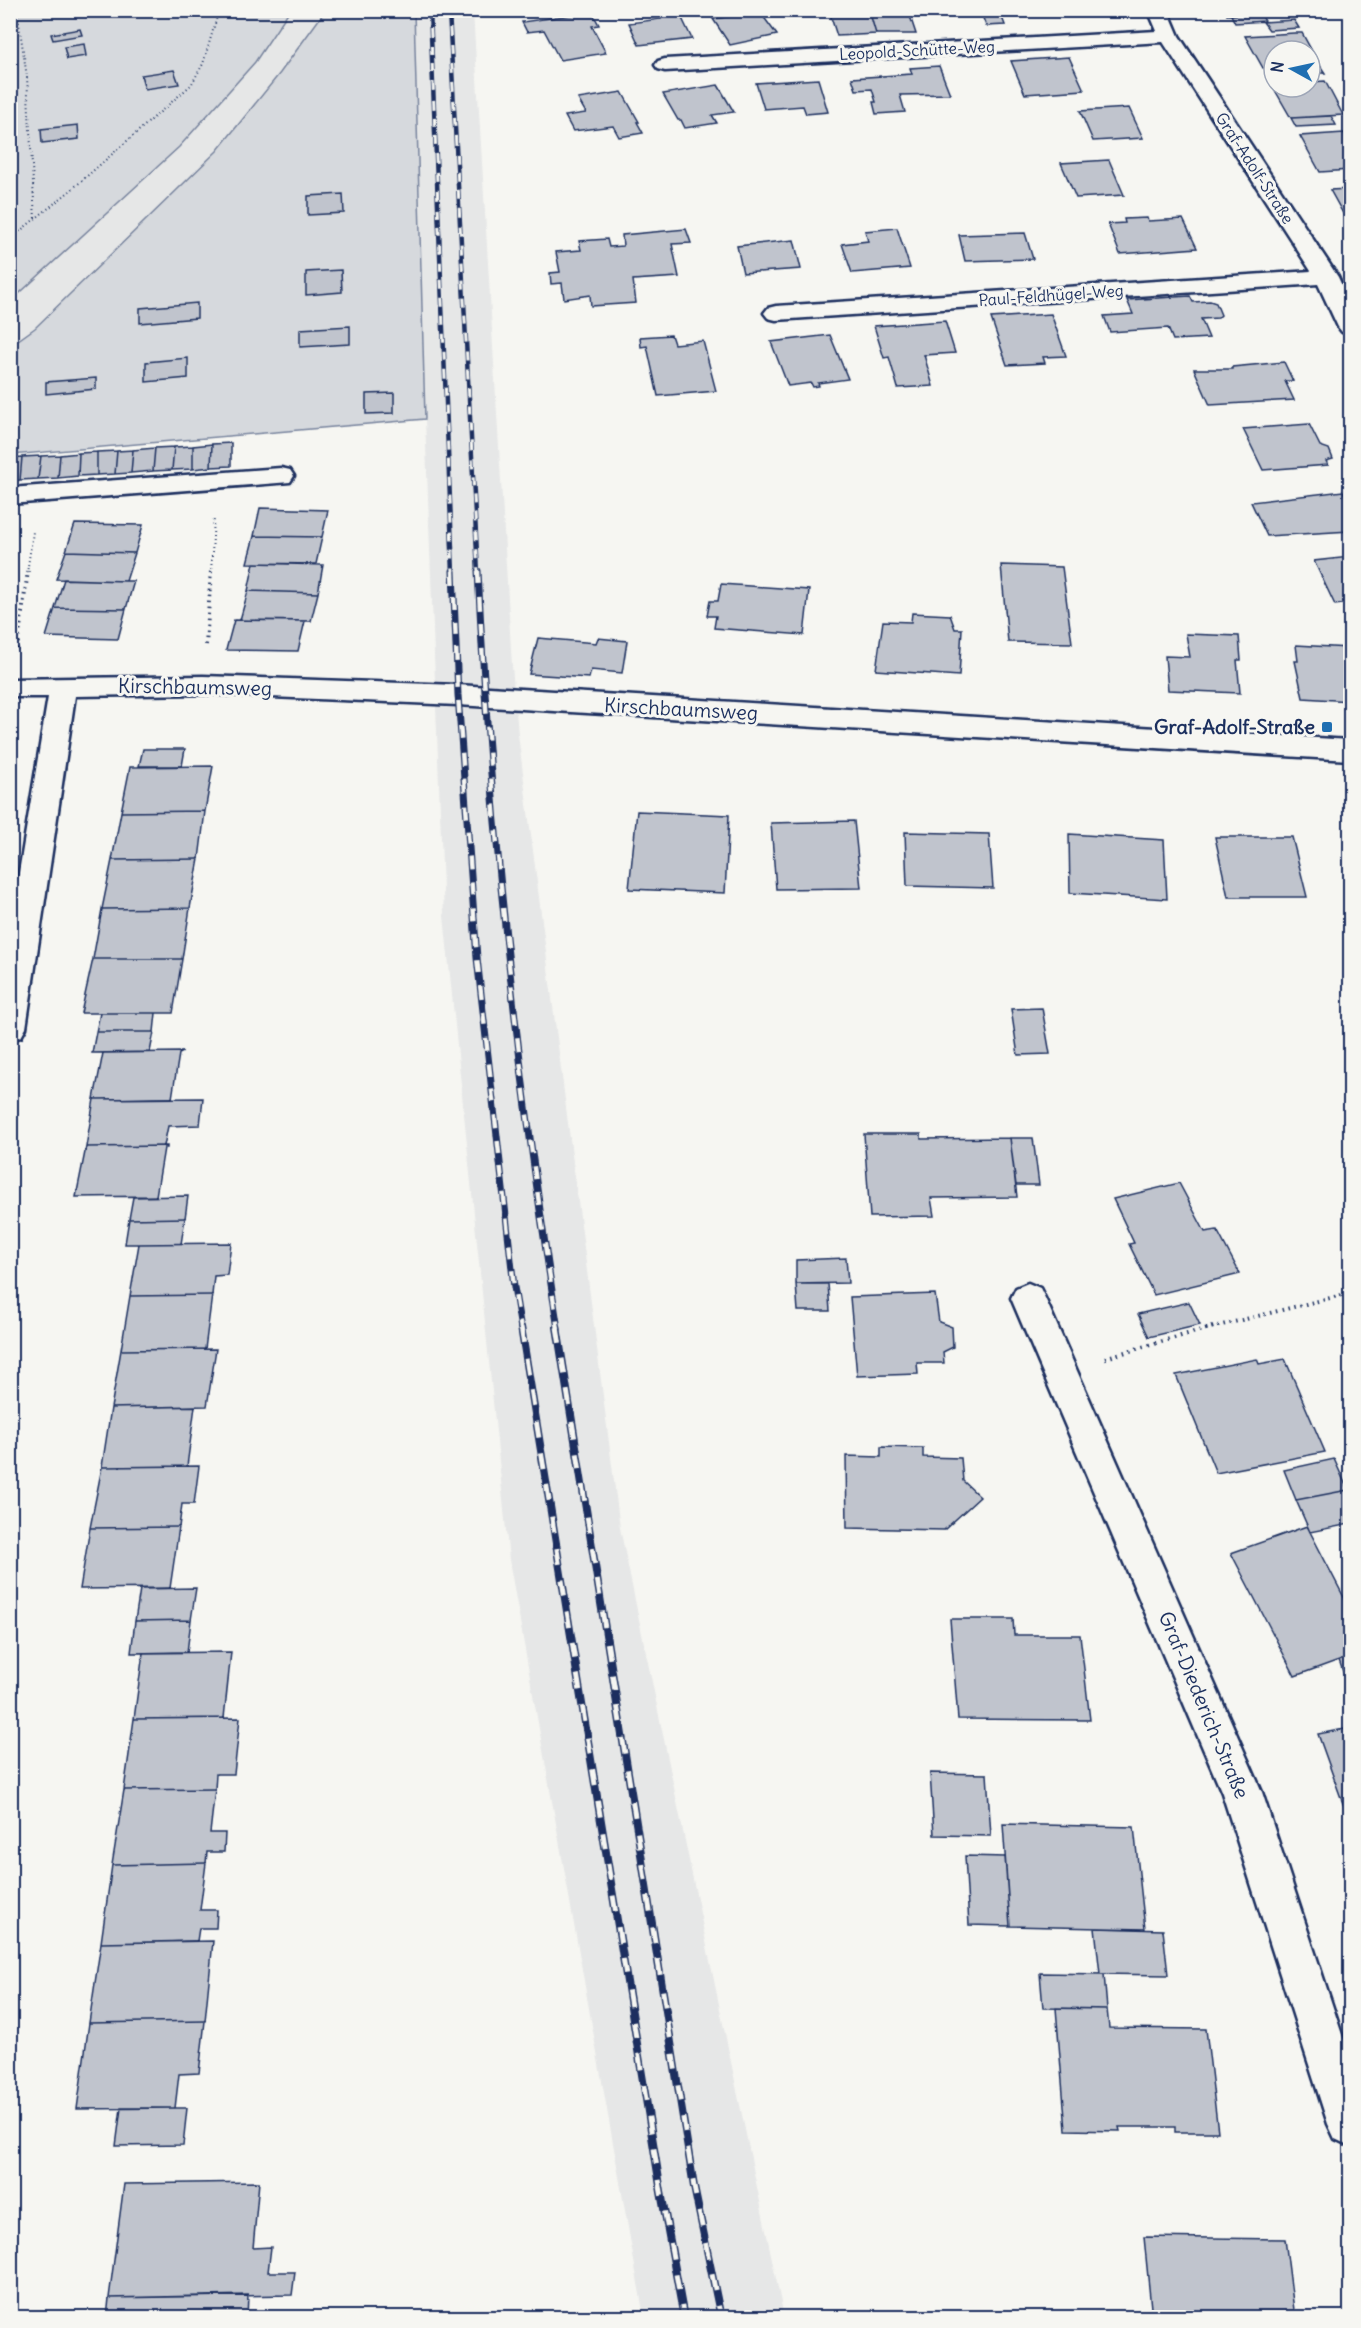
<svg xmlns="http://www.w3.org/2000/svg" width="1361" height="2328" viewBox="0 0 1361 2328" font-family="Delius,sans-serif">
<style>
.built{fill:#e6e7e7}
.green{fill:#d6d9dd;stroke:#78849e;stroke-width:1.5}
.building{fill:#c0c4cd;stroke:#1b2f5e;stroke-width:1.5}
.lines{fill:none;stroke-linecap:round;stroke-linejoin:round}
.service-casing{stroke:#1b2f5e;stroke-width:5}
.minor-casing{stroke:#1b2f5e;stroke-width:5}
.path-far2{stroke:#1b2f5e;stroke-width:2;stroke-dasharray:1 3;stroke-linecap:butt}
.path-far1{stroke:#1b2f5e;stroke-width:4;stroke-dasharray:1.5 4.5;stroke-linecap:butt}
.path{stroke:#1b2f5e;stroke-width:4.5;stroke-dasharray:1.5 5;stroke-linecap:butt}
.service{fill:#f6f6f2;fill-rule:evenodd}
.minor{fill:#f6f6f2;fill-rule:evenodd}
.rail-far2-casing{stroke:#1b2f5e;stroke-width:4.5}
.rail-far1-casing{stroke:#1b2f5e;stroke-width:7}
.rail-casing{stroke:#1b2f5e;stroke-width:8}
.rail-far2{stroke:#f6f6f2;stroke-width:3;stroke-dasharray:9;stroke-linecap:butt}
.rail-far1{stroke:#f6f6f2;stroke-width:4.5;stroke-dasharray:13;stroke-linecap:butt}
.rail{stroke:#f6f6f2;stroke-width:5;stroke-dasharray:16;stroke-linecap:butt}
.poi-dot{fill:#1f6fb2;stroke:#f6f6f2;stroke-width:2}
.labels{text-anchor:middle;stroke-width:6;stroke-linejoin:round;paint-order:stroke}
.far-street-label{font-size:16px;fill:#1b2f5e;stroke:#f6f6f2}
.street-label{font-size:20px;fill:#1b2f5e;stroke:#f6f6f2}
.poi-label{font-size:20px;font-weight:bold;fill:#1b2f5e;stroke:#f6f6f2;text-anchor:end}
</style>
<rect width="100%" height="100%" fill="#f6f6f2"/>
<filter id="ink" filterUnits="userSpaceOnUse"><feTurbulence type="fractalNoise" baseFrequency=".0167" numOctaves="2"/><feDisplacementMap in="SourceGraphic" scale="12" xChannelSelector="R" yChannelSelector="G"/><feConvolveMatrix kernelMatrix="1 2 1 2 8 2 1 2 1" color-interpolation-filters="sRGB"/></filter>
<g filter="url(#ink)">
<path class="built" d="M289 11H325L280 73 217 151 35 328 11 346 10 301 179 147 255 62Z
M414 11H473L512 666 518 734 620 1528 784 2317H644L509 1560 444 916 425 419Z"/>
<path class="green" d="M10 11H289L255 62 179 147 11 301Z
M325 11H414L425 419 11 455 10 346 35 328 217 151 280 73Z"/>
<path class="building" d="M657 10H678L692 39 639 45 629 23 661 19Z
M869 10H908L916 34H876Z
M869 10 876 34 837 36 829 11Z
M980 10H999L1005 25 986 26Z
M1224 10H1292L1293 11 1227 15Z
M592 12 599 25 592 26 606 53 560 60 544 30 527 32 522 22Z
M760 12 777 35 730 45 713 19Z
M1260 13 1265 21 1235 23 1231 15Z
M1294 20 1299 28 1269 30 1263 22Z
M80 29 82 35 53 40 51 34Z
M1294 33H1302L1319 64 1310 65V51H1274V67L1263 68 1245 36Z
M84 44 86 56 67 59 64 47Z
M1069 57 1084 90 1025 94 1011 61Z
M1319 64 1325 73H1310V65Z
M939 66 950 94 900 95 905 112 876 114 873 102H876L872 89 856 90 852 78 912 74 910 68Z
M174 70 179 84 145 89 141 75Z
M818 79 828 112 806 114 803 106 764 109 756 83Z
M1325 81 1343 115 1291 118 1272 85 1274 87H1310V82Z
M718 85 734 112 712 115 717 123 685 128 681 120H678L663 94Z
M622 92 639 122H637L643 133 619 137 613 126 573 131 565 116 586 113 578 99Z
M1129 108 1143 138 1093 141 1080 111Z
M1331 116 1336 125 1296 127 1291 118Z
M78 125 79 139 42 143 41 129Z
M1344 133 1350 145V170L1320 172 1300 136Z
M1109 160 1124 195 1076 198 1061 163Z
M1350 189V226L1330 190Z
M343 194 344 213 308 215V196Z
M1147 218 1148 221 1183 219 1197 248 1120 254 1108 224 1125 223 1124 219Z
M897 228 910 268 852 273 842 244 868 241 865 231Z
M686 229 691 243 672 244 679 277 633 280 636 303 591 306 590 295 564 299 562 283 551 284 550 273 560 272 556 252 581 250 579 241 607 239 609 247 623 246 622 235Z
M1025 233 1033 259 965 261 959 235Z
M794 240 801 269 743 273 737 246Z
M341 270 342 292 306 295V272Z
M1190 296 1193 302 1210 301 1216 303 1221 315 1218 318 1201 319 1209 338 1173 340 1168 328 1110 332 1104 316 1133 314 1127 300Z
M197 303V318L140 323V308Z
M1051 314 1066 356 1043 357 1045 363 1007 365 991 318Z
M945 321 955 353 924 355 933 386 898 388 889 357 884 358 874 326Z
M350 326V344L300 347V329Z
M671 335 674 344 703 341 716 391 658 396 647 346 641 347 640 337Z
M830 335 848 379 818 383 819 386 813 387 811 383 788 386 771 342Z
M188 358V378L146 382V362Z
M1284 362 1293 381H1285L1294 400 1210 405 1194 369H1232V367Z
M96 378V389L46 394V382Z
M394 393V413L366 414V394Z
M1309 424 1320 446 1329 449 1333 459 1326 461 1328 465 1263 470 1243 429Z
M231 443V466L211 467 212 444Z
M212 444 211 467 193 469V446Z
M193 446V469L172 470 174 447Z
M174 447 172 470 153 471 155 448Z
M155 448 153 471 131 473 133 450Z
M133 450 131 473 115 474 117 451Z
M117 451 115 474 97 475V452Z
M97 452V475L78 476 79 453Z
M79 453 78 476 58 478 60 455Z
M60 455 58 478 38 479 41 456Z
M41 456 38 479 20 480 22 457Z
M22 457 20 480 10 481V458Z
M1343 491 1350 506V531L1267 536 1251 502Z
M260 508 328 510 322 537 254 536Z
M75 524 143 525 135 553 66 551Z
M254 536 322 537 316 564 247 563Z
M66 551 134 553H135L126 581 56 579Z
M1350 557V603L1335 605 1314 561Z
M254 563 323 565 318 593 248 591Z
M1001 565 1062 567 1072 643 1008 642Z
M64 579 126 581H134L126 609 55 608Z
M721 584 809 590 804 635 714 628 716 616H707L710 601H718Z
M248 591 318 593 311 621 240 620Z
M55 608 126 609 118 639 46 637Z
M912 613 950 615 955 629H962L959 676 876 670 883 621 911 622Z
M234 620 305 621 298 651 226 650Z
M1186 634 1239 636 1241 660H1237L1240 693 1168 690 1165 656 1190 657Z
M538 638 596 643 598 638 627 641 622 673 591 670 589 678 529 674Z
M1296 645 1349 648 1350 701 1303 698 1295 661H1298Z
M143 749H185L182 766H139Z
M213 766 205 811 121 812 130 767Z
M205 811 199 859 112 860 121 812Z
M637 811 729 815 725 893 629 889Z
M854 821 861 888 776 889 771 823Z
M905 832 989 834 993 888 907 886Z
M1069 834 1164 840 1167 899 1070 893Z
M1215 837H1292L1307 897H1228Z
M199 859 190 908 102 909 112 860Z
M190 908 182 959H93L102 909Z
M93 959H182L173 1013H81Z
M1042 1008 1050 1054 1018 1055 1011 1009Z
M100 1013H156L154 1032H96Z
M96 1032H154L150 1052 92 1053Z
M183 1052 179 1054 172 1098 94 1099 103 1053Z
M203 1098 200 1125 168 1126 164 1146 86 1147 94 1099Z
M864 1134H921V1139L1010 1138 1017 1197 931 1198 934 1216 870 1217Z
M1010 1138H1033L1039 1185H1016Z
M167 1146V1148H164L156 1196 76 1197 86 1147Z
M1179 1183 1205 1232 1217 1230 1240 1274 1154 1295 1129 1244 1134 1243 1113 1199Z
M188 1196 185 1218 129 1219 133 1197Z
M185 1218 181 1244H125L129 1219Z
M231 1243 227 1275 214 1276 212 1295 130 1296 139 1244Z
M846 1258 848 1283 796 1284V1260Z
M796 1284H828L830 1311H798Z
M935 1294 939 1322 952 1327 953 1347 943 1352 944 1363H917L918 1374 857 1376 850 1297Z
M212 1295 205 1349 121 1350 130 1296Z
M1189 1302 1200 1325 1149 1337 1138 1314Z
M216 1349 207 1406 111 1408 121 1350Z
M1257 1359 1259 1364 1285 1359 1325 1452 1216 1473 1176 1375Z
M195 1406 187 1466 102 1467 111 1408Z
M881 1447 923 1448V1457L961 1458 963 1481 980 1497 944 1530 847 1528 846 1456 881 1457Z
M1334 1459 1348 1490 1296 1500 1284 1470Z
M199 1466 194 1504H182L179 1527 90 1528 102 1467Z
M1348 1490 1350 1496V1524L1310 1532 1296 1500Z
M1307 1526 1348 1605 1350 1604V1656L1295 1676 1231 1553Z
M179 1527 170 1588 80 1589 90 1528Z
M196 1588 191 1620 135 1621 140 1589Z
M950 1619H1013L1014 1635H1080L1090 1720 958 1719Z
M191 1620 187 1652 131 1653 135 1621Z
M231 1652 224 1718 134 1719 143 1653Z
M1350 1656V1692L1339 1660Z
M240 1718 234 1774H216L215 1789 124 1790 134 1719Z
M1350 1728V1823L1318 1734Z
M930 1773 987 1774 991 1836 934 1835Z
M215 1789 210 1833H225L224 1852H207L206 1863 112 1865 124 1790Z
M1003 1824 1134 1827 1145 1929 1010 1926Z
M965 1856 1005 1857 1010 1926 969 1925Z
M206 1863 200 1910H217L216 1928H199L197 1941 101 1943 112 1865Z
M1095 1928 1163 1930 1168 1975 1100 1974Z
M213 1941 205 2021 89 2023 101 1943Z
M1040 1973 1104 1974 1107 2009 1043 2008Z
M1056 2008 1107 2009 1109 2028 1206 2029 1218 2132H1175V2127H1119L1120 2131 1066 2130Z
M205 2021 199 2073 179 2074 175 2108 77 2109 89 2023Z
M121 2108H187L183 2145 116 2146Z
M259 2182 253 2248 271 2247 268 2272H295L292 2295 109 2298 124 2184Z
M1144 2237 1285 2239 1295 2318H1152Z
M248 2295 247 2318H107L109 2298Z"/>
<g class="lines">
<g class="service-casing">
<path id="service" d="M281 468 290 470 294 476 290 482 10 504V488Z"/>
</g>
<g class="minor-casing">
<path id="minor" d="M1148 10H1168L1179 36 1338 277 1350 304V334L1342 332 1338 327 1318 284 776 320 768 318 764 313 768 308 776 306 1311 271 1163 42 665 71 658 69 655 65 658 61 665 59 1157 31Z
M203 676 458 685 1350 740V760L458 705 203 694 75 696 26 1028 21 1037 10 1040V927L48 697H10V679Z
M1028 1283 1040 1288 1045 1298 1262 1792 1350 2059V2146L1335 2139 1328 2124 1222 1793 1011 1298 1016 1288Z"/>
</g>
<path class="path-far2" d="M17 10 27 77 35 219
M10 239 70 191 191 85 203 64 219 10
M27 573 33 532
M211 573 214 518"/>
<path class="path-far1" d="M206 645 211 571
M17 649 28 571
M1206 1329 1350 1293"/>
<path class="path" d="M1105 1358 1212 1327"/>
<use href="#service" class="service"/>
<use href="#minor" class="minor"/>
<g class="rail-far2-casing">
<path id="rail-far2" d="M430 10 453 573
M449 10 478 573"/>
</g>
<g class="rail-far1-casing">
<path id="rail-far1" d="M453 571 458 695 477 958 514 1287 521 1329
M478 571C490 824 518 1078 558 1329"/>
</g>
<g class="rail-casing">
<path id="rail" d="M521 1327 661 2192 684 2318
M557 1327 694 2187 721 2318"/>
</g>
<use href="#rail-far2" class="rail-far2"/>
<use href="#rail-far1" class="rail-far1"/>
<use href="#rail" class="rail"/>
</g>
</g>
<rect class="poi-dot" x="1321" y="721" width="12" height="12" rx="3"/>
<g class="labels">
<g class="far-street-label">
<text transform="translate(917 50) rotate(-3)" y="6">Leopold-Schütte-Weg</text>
<text transform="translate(1255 168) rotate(57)" y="6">Graf-Adolf-Straße</text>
<text transform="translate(1051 295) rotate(-4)" y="6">Paul-Feldhügel-Weg</text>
</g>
<g class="street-label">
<text transform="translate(195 687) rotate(1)" y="7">Kirschbaumsweg</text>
<text transform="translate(681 709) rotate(3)" y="7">Kirschbaumsweg</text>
<text transform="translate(1204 1705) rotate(67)" y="7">Graf-Diederich-Straße</text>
</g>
<g class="poi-label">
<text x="1315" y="734">Graf-Adolf-Straße</text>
</g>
</g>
<rect width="1361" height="2328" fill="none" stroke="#f6f6f2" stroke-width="36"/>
<rect x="18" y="18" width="1325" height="2292" fill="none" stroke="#1b2f5e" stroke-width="2" filter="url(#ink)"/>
<g transform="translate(1292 69) rotate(278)"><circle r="28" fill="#f6f6f2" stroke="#9ea6b7" stroke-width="1.5"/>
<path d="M0-4.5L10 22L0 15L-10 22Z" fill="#1f6fb2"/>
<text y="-9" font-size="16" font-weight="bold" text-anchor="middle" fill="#1b2f5e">N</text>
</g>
</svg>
